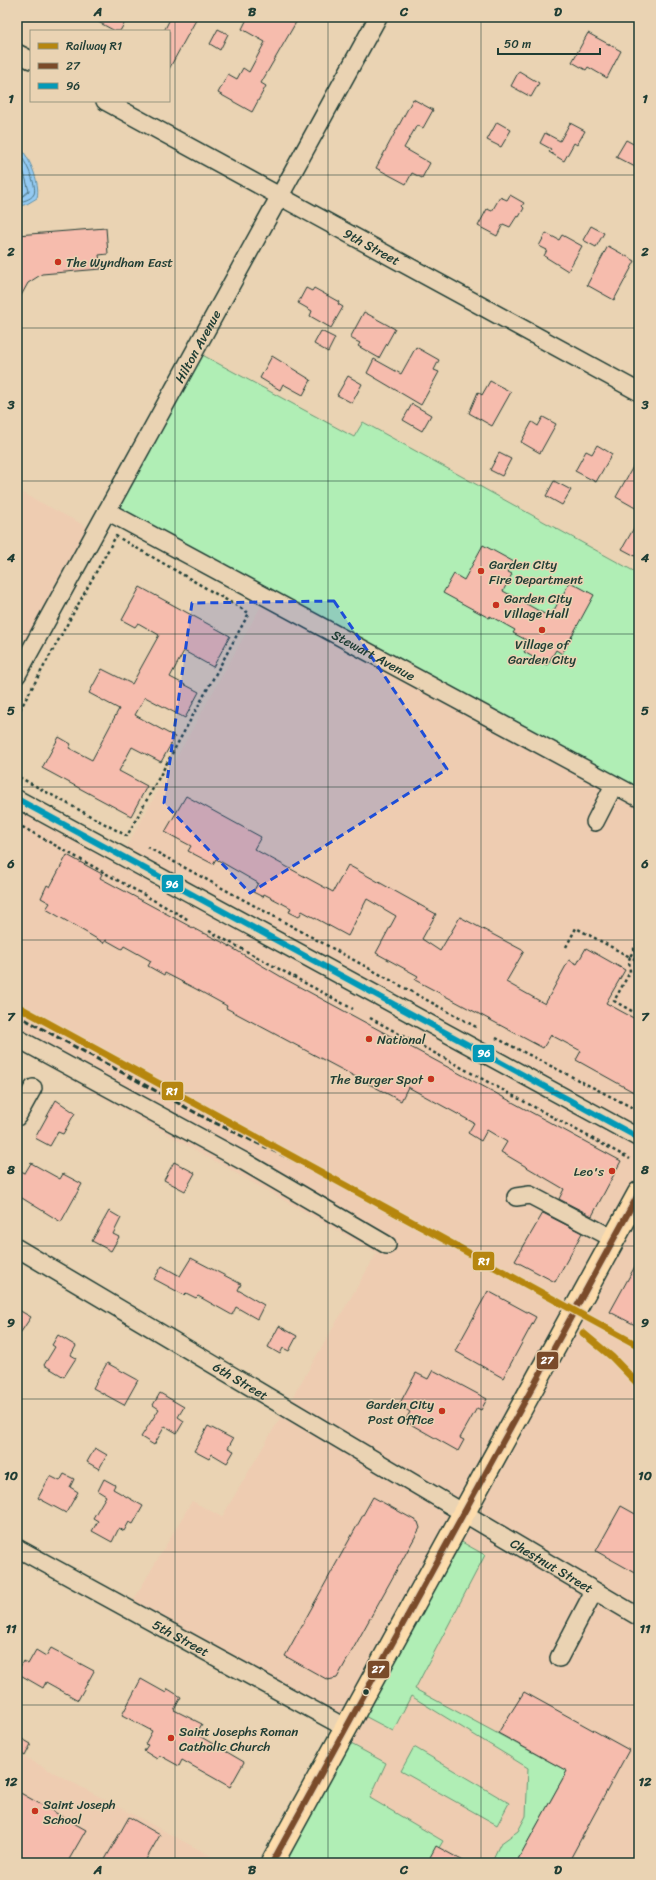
<svg xmlns="http://www.w3.org/2000/svg" width="656" height="1880" viewBox="0 0 656 1880" font-family="Sriracha,sans-serif">
<style>
.built{fill:#eeccb1}
.green{fill:#b0eeb5;stroke:#689674}
.water{fill:#94caf2;stroke:#6592a6}
.lines{fill:none;stroke-linecap:round;stroke-linejoin:round}
.shore{stroke:#4e7580;stroke-width:1}
.building{fill:#f6bcad;stroke:#1f3d34}
.minor-casing{stroke:#1f3d34;stroke-width:20}
.major-casing{stroke:#1f3d34;stroke-width:25}
.path{stroke:#1f3d34;stroke-width:2.5;stroke-dasharray:3 3;stroke-linecap:butt}
.minor{stroke:#ead3b3;stroke-width:17}
.major{stroke:#fddcac;stroke-width:22}
.rail{stroke:#1f3d34;stroke-width:3;stroke-dasharray:6 3;stroke-linecap:butt}
.bus-1-casing{stroke:#ead3b3;stroke-width:9}
.bus-2-casing{stroke:#ead3b3;stroke-width:9}
.bus-1{stroke:#7a4b2a;stroke-width:6}
.bus-2{stroke:#0599b7;stroke-width:6}
.rail-1-casing{stroke:#ead3b3;stroke-width:10}
.rail-1{stroke:#b68610;stroke-width:7}
.marked{fill:#1d4ed8;fill-opacity:0.2;stroke:#1d4ed8;stroke-width:3;stroke-dasharray:8 5;stroke-linejoin:round}
.grid{fill:none;stroke:#1f3d34;stroke-width:1;stroke-opacity:0.55}
.poi-dot{fill:#c8321e;stroke:#ead3b3;stroke-width:1.5}
.bus-dot{fill:#1f3d34;stroke:#ead3b3;stroke-width:1.5}
.labels{text-anchor:middle;stroke-width:3;stroke-linejoin:round;paint-order:stroke}
.street-label{font-size:13px;fill:#1f3d34;stroke:#ead3b3}
.poi-label{font-size:13px;fill:#1f3d34;stroke:#ead3b3;text-anchor:start}
.line-badge{stroke:#ead3b3;stroke-width:1.5}
.badge-label{font-size:11px;text-anchor:middle;font-weight:bold;fill:#fff}
.neatline{fill:none;stroke:#1f3d34;stroke-width:1.5}
.grid-label{font-size:13px;text-anchor:middle;font-weight:bold;fill:#1f3d34}
</style>
<rect width="100%" height="100%" fill="#ead3b3"/>
<filter id="ink" filterUnits="userSpaceOnUse"><feTurbulence type="fractalNoise" baseFrequency=".025" numOctaves="2"/><feDisplacementMap in="SourceGraphic" scale="8" xChannelSelector="R" yChannelSelector="G"/><feConvolveMatrix kernelMatrix="1 2 1 2 8 2 1 2 1" color-interpolation-filters="sRGB"/></filter>
<g filter="url(#ink)">
<path class="built" d="M17 490 95 531 17 674Z
M266 597 639 800V1863H271L342 1729 127 1611 192 1501 222 1517 377 1253 17 1049V799L122 855Z
M17 1753 224 1863H17Z"/>
<path class="green" d="M195 351 354 437 363 422 639 574V800L107 511Z
M451 1536 485 1555 415 1689 567 1771 516 1863H491L500 1844 518 1831 526 1816 528 1768 411 1696 393 1731 355 1711Z
M340 1738 386 1763 370 1798 443 1841 430 1863H272Z
M414 1747 509 1803 497 1825 401 1771Z"/>
<path class="water" d="M17 143C28 155 41 182 37 198L27 204 17 207Z"/>
<g class="lines">
<path class="shore" d="M17 150C23 157 38 185 34 194 31 200 22 201 17 203
M17 158 24 173 29 191 23 196 17 197"/>
</g>
<path class="building" d="M89 17H128L120 31H115Z
M171 17H190L196 20 169 69V31H164Z
M248 17H299L261 83 266 86 252 112 218 93 228 74 237 79 243 68 249 72 265 42 242 29Z
M218 29 228 34 220 50 210 44Z
M588 33 621 51 607 78 588 67 586 70 572 62Z
M519 71 539 83 531 97 511 86Z
M413 99 433 110 423 128 417 125 404 148 430 163 422 178 412 173 406 184 376 168Z
M497 122 511 130 501 147 487 140Z
M570 123 585 131 577 145 574 143 564 161 549 152 551 149 540 143 545 133 560 141Z
M626 140 639 147V169L616 157Z
M510 195 524 203 522 206 524 208 519 217 517 216 510 227 503 224 497 236 478 226 487 209 492 211 500 197 507 200Z
M591 226 604 233 596 247 583 240Z
M106 228 108 254 99 255 101 269 42 274 28 283 17 303V235Z
M546 233 559 240 562 235 582 246 568 271 544 256 547 250 539 246Z
M608 246 635 261 614 300 587 285Z
M306 288 312 291 314 288 339 302 338 304 343 307 331 328 310 316 312 311 298 303Z
M364 312 395 329 379 358 358 346 360 343 350 338Z
M321 331 335 338 328 352 314 344Z
M416 347 439 360 434 370 439 372 421 405 367 373 374 359 401 374Z
M272 356 311 380 303 395 283 384 280 390 260 378Z
M348 376 362 384 352 403 337 395Z
M490 381 511 392 492 426 469 413 478 392 482 395Z
M412 404 431 415 422 431 403 420Z
M543 417 556 424 540 453 521 442 532 422 538 426Z
M597 445 612 454 596 482 575 471 586 451 592 454Z
M499 453 511 459 502 476 490 470Z
M639 456V510L616 497Z
M554 481 571 490 562 505 546 496Z
M639 519V558L622 549Z
M483 545 514 562 508 572 512 574 503 591 550 617 570 582 594 595 562 654 556 650 547 665 524 652 530 642 513 633 515 630 490 616 489 618 443 593 454 574 464 580Z
M140 587 230 636 213 667 184 651 170 677 199 692 185 718 145 697 135 715 175 737 161 762 132 747 119 771 147 786 131 816 42 768 59 737 71 744 69 748 92 760 119 709 89 693 102 669 132 684 159 635 138 623 135 627 122 620Z
M186 796 261 837 254 849 333 892 348 865 436 914 422 939 440 951 460 917 524 951 506 982 545 1004 569 960 577 964 586 948 625 970 606 1003 639 1021V1095L576 1060 581 1051 551 1035 543 1048 415 980 418 976 376 953 396 916 367 899 348 936 302 911 299 917 289 912 291 908 264 894 263 897 253 892 258 883 216 859 213 864 188 851 191 846 165 832Z
M67 855 102 874 100 878 204 934V933L222 942 285 979 621 1161 592 1216 559 1199 564 1189 501 1152 507 1142 487 1130 481 1141 468 1133 474 1123 408 1087 401 1101 226 1008 227 1006 196 989 165 973 164 975 148 966 151 961 124 946 122 949 106 940 104 943 46 909 50 903 41 898 47 885 50 887Z
M56 1100 75 1113 63 1134 58 1132 50 1146 35 1138Z
M174 1162 195 1173 185 1191 164 1180Z
M31 1163 60 1179 63 1174 82 1184 61 1222 17 1195V1169L25 1173Z
M109 1211 121 1218 113 1234 119 1237 111 1251 92 1241Z
M543 1213 582 1233 555 1282 515 1261Z
M191 1258 241 1284 238 1290 264 1305 257 1319 236 1307 232 1315 198 1296 196 1298 186 1293 184 1295 154 1279 162 1266 180 1276Z
M639 1259V1327L610 1312Z
M488 1291 536 1317 503 1378 455 1351Z
M17 1309 31 1317 17 1338Z
M279 1326 297 1336 289 1351 283 1348 280 1354 268 1347Z
M58 1335 76 1346 71 1355 76 1358 64 1377 44 1365 55 1347 52 1345Z
M107 1363 138 1380 124 1405 93 1388Z
M433 1370 487 1399 481 1410 477 1408 460 1438 464 1440 458 1451 405 1421 410 1412 399 1405 416 1373 428 1379Z
M160 1393 184 1407 178 1417 184 1421 177 1433 165 1426 154 1445 141 1437 159 1409 153 1405Z
M208 1426 233 1439 228 1448 234 1451 227 1463 212 1454 209 1459 194 1451Z
M95 1448 107 1455 99 1469 87 1462Z
M64 1474 74 1479 70 1487 78 1492 66 1513 38 1498 50 1476 60 1481Z
M104 1479 115 1485 113 1489 143 1506 133 1524 129 1522 124 1531 119 1528 112 1542 92 1531 98 1521 93 1518 106 1496 98 1491Z
M373 1497 418 1522 420 1528 337 1678 328 1680 285 1656Z
M621 1506 639 1516V1575L596 1551Z
M51 1648 94 1671 78 1700 46 1682 43 1688 17 1673 23 1661 28 1664 36 1650 46 1656Z
M141 1679 166 1693 168 1689 181 1697 174 1710 202 1724 196 1734 244 1762 230 1787 182 1760 179 1766 159 1755 157 1759 144 1751 148 1745 145 1744 152 1731 122 1715Z
M524 1692 629 1750 568 1863H516L567 1771 498 1733Z
M17 1736 31 1744 25 1756 17 1751Z
M17 1791 86 1830 67 1863H17Z
M129 1817 160 1835 144 1863H103Z
M436 1846 467 1863H427Z"/>
<g class="lines">
<g class="minor-casing">
<g id="minor">
<path d="M17 53 31 60"/>
<path id="s1" d="M105 101 639 392"/>
<path id="s2" d="M107 511 639 798"/>
<path id="s3" d="M17 675 378 17"/>
<path d="M17 799 639 1138"/>
<path d="M595 822 614 785"/>
<path d="M17 1038 245 1162 387 1245"/>
<path d="M17 1117 33 1088"/>
<path d="M516 1197 530 1195 614 1239"/>
<path id="s4" d="M17 1248 639 1617"/>
<path id="s5" d="M17 1548 346 1728"/>
<path d="M559 1658 594 1591"/>
</g>
</g>
<g class="major-casing">
<path id="major" d="M272 1863 639 1193"/>
</g>
<path class="path" d="M17 715 116 536 249 613 127 836 17 776
M17 824 189 920
M147 847 478 1028
M209 931 353 1009
M566 947 576 928 630 957 639 939
M639 964 637 960 630 957 629 960 630 972 614 1001 639 1015
M370 1018 630 1159
M496 1038 639 1111"/>
<use href="#minor" class="minor"/>
<use href="#major" class="major"/>
<path class="rail" d="M17 1015 209 1120 347 1186
M403 1216 639 1346"/>
<g class="bus-1-casing">
<path id="bus-1" d="M272 1863 639 1193"/>
</g>
<g class="bus-2-casing">
<path id="bus-2" d="M17 799 639 1138"/>
</g>
<use href="#bus-1" class="bus-1"/>
<use href="#bus-2" class="bus-2"/>
<g class="rail-1-casing">
<path id="rail-1" d="M17 1006 639 1346
M583 1333 612 1357 639 1385"/>
</g>
<use href="#rail-1" class="rail-1"/>
</g>
</g>
<path class="marked" d="M334 601 447 769 250 893 164 803 192 603Z"/>
<path class="grid" d="M175 17V1863M328 17V1863M481 17V1863M17 175H639M17 328H639M17 481H639M17 634H639M17 787H639M17 940H639M17 1093H639M17 1246H639M17 1399H639M17 1552H639M17 1705H639"/>
<g class="poi-dot">
<circle cx="58" cy="262" r="4"/>
<circle cx="481" cy="571" r="4"/>
<circle cx="496" cy="605" r="4"/>
<circle cx="542" cy="630" r="4"/>
<circle cx="369" cy="1039" r="4"/>
<circle cx="431" cy="1079" r="4"/>
<circle cx="612" cy="1171" r="4"/>
<circle cx="442" cy="1411" r="4"/>
<circle cx="171" cy="1738" r="4"/>
<circle cx="35" cy="1811" r="4"/>
</g>
<circle class="bus-dot" cx="366" cy="1692" r="3.5"/>
<g class="labels">
<g class="street-label">
<text dy="5" stroke="none"><textPath href="#s1" startOffset="304">9th Street</textPath></text>
<text dy="5" stroke="none"><textPath href="#s3" startOffset="375">Hilton Avenue</textPath></text>
<text dy="5" stroke="none"><textPath href="#s2" startOffset="303">Stewart Avenue</textPath></text>
<text dy="5" stroke="none"><textPath href="#s4" startOffset="260">6th Street</textPath></text>
<text dy="5" stroke="none"><textPath href="#s4" startOffset="622">Chestnut Street</textPath></text>
<text dy="5" stroke="none"><textPath href="#s5" startOffset="187">5th Street</textPath></text>
</g>
<g class="poi-label">
<text x="66" y="267">The Wyndham East</text>
<text x="489" y="569">Garden City<tspan x="489" dy="15">Fire Department</tspan></text>
<text x="504" y="603">Garden City<tspan x="504" dy="15">Village Hall</tspan></text>
<text x="542" y="649" text-anchor="middle">Village of<tspan x="542" dy="15">Garden City</tspan></text>
<text x="377" y="1044">National</text>
<text x="423" y="1084" text-anchor="end">The Burger Spot</text>
<text x="604" y="1176" text-anchor="end">Leo's</text>
<text x="434" y="1409" text-anchor="end">Garden City<tspan x="434" dy="15">Post Office</tspan></text>
<text x="179" y="1736">Saint Josephs Roman<tspan x="179" dy="15">Catholic Church</tspan></text>
<text x="43" y="1809">Saint Joseph<tspan x="43" dy="15">School</tspan></text>
</g>
</g>
<g class="line-badge">
<rect x="161" y="874" width="23" height="19" rx="4" fill="#0599b7"/>
<rect x="472" y="1044" width="23" height="19" rx="4" fill="#0599b7"/>
<rect x="161" y="1081" width="23" height="20" rx="4" fill="#b68610"/>
<rect x="472" y="1251" width="23" height="20" rx="4" fill="#b68610"/>
<rect x="536" y="1351" width="23" height="19" rx="4" fill="#7a4b2a"/>
<rect x="367" y="1660" width="23" height="19" rx="4" fill="#7a4b2a"/>
</g>
<g class="badge-label">
<text x="172" y="888">96</text>
<text x="484" y="1057">96</text>
<text x="172" y="1095">R1</text>
<text x="484" y="1265">R1</text>
<text x="547" y="1364">27</text>
<text x="378" y="1673">27</text>
</g>
<rect width="656" height="1880" fill="none" stroke="#ead3b3" stroke-width="44"/>
<rect x="30" y="30" width="140" height="72" fill="#ead3b3" stroke="#999780"/>
<rect x="38" y="43" width="20" height="6" fill="#b68610" stroke="#999780"/>
<text x="66" y="50" font-size="12" fill="#1f3d34">Railway R1</text>
<rect x="38" y="63" width="20" height="6" fill="#7a4b2a" stroke="#999780"/>
<text x="66" y="70" font-size="12" fill="#1f3d34">27</text>
<rect x="38" y="83" width="20" height="6" fill="#0599b7" stroke="#999780"/>
<text x="66" y="90" font-size="12" fill="#1f3d34">96</text>
<path d="M498 48v6h102v-6" fill="none" stroke="#1f3d34" stroke-width="2"/>
<text x="504" y="48" font-size="12" fill="#1f3d34" stroke="#ead3b3" stroke-width="3" paint-order="stroke">50 m</text>
<rect x="22" y="22" width="612" height="1836" class="neatline"/>
<g class="grid-label">
<text x="98" y="16">A</text>
<text x="252" y="16">B</text>
<text x="404" y="16">C</text>
<text x="558" y="16">D</text>
<text x="11" y="103">1</text>
<text x="645" y="103">1</text>
<text x="11" y="256">2</text>
<text x="645" y="256">2</text>
<text x="11" y="409">3</text>
<text x="645" y="409">3</text>
<text x="11" y="562">4</text>
<text x="645" y="562">4</text>
<text x="11" y="715">5</text>
<text x="645" y="715">5</text>
<text x="11" y="868">6</text>
<text x="645" y="868">6</text>
<text x="11" y="1021">7</text>
<text x="645" y="1021">7</text>
<text x="11" y="1174">8</text>
<text x="645" y="1174">8</text>
<text x="11" y="1327">9</text>
<text x="645" y="1327">9</text>
<text x="11" y="1480">10</text>
<text x="645" y="1480">10</text>
<text x="11" y="1633">11</text>
<text x="645" y="1633">11</text>
<text x="11" y="1786">12</text>
<text x="645" y="1786">12</text>
<text x="98" y="1874">A</text>
<text x="252" y="1874">B</text>
<text x="404" y="1874">C</text>
<text x="558" y="1874">D</text>
</g>
</svg>
